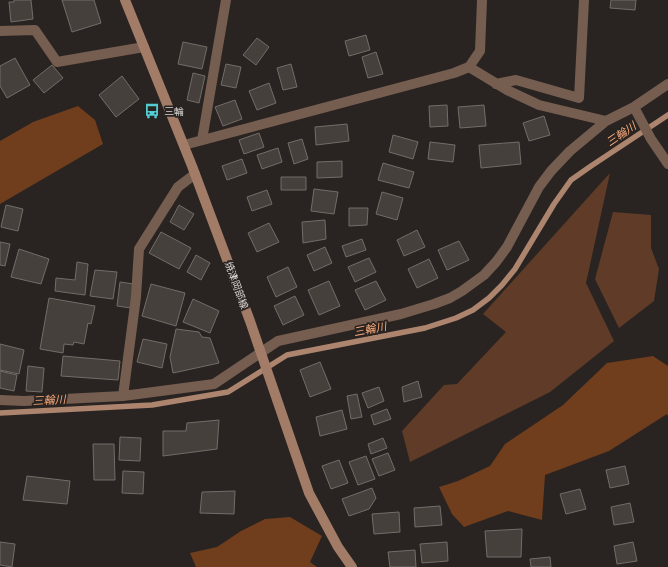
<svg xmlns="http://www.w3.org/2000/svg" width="668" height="567" viewBox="0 0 668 567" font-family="Helvetica,'Noto Sans JP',sans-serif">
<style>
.green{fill:#603c28}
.forest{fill:#703d1d}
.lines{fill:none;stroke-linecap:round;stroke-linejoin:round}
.stream{stroke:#ad856e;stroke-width:5.5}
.building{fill:#46403d;stroke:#736d6a}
.minor{stroke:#755d50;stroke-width:10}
.tertiary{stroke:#755d50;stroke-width:10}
.secondary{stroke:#a37c67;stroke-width:10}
.labels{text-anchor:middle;stroke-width:3.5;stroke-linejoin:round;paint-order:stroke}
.poi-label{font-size:10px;fill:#d8d4d3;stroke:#292421;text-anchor:start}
.street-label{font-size:10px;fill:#d8d4d3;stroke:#292421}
.water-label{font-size:11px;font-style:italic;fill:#feac7d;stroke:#292421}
</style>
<rect width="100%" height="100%" fill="#292421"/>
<path class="green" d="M610 173 586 283 614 341 550 392 410 462 402 431 444 385 457 384 506 332 483 314Z
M613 212 651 215V248L659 269 654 301 619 328 595 279Z"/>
<path class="forest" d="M78 106 95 120 103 144 0 204V141L33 122Z
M653 356 668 366V416L667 414 609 451 545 475 542 520 508 511 464 527 452 514 439 487 458 481 490 466 505 444 563 405 607 363Z
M290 517 322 536 310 562 317 567H196L190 553 217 547 241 531 265 519Z"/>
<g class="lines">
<path class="stream" d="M0 413 152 405 228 392 287 355 425 328 456 318 473 310 489 298 502 285 515 269 554 204 571 180 591 166 668 115"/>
</g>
<path class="building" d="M14 0H31L33 19 11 22 9 2H14Z
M62 0H94L101 23 72 32Z
M611 0H636L635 10 610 8Z
M366 35 370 50 349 56 345 41Z
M257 38 269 47 256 65 243 55Z
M183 42 207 47 202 69 178 64Z
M376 52 383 74 368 78 362 57Z
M15 58 30 85 7 98 0 86V66Z
M226 64 241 67 236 88 221 85Z
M291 64 297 87 283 90 277 68Z
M52 65 63 78 44 93 33 80Z
M193 73 205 76 199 103 187 100Z
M122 76 139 99 116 117 99 95Z
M269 83 276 103 257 110 249 91Z
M235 100 242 119 223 126 215 107Z
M447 105 448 126 430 127 429 106Z
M484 105 486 126 460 128 458 107Z
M544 116 550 135 529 141 523 123Z
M347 124 349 141 316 145 315 127Z
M259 133 264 147 244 154 239 140Z
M393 135 418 142 413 159 389 152Z
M302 139 308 159 294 164 288 143Z
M430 142 455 145 453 162 428 159Z
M519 142 521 164 481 168 479 145Z
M278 148 282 162 262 169 257 155Z
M242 159 247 173 227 180 222 166Z
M342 161V177L317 178V162Z
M383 163 414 172 409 188 378 180Z
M281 177H306V190H281Z
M314 189 338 192 334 214 311 211Z
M267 190 272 204 252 211 247 197Z
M382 192 403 198 397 220 376 214Z
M6 205 23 209 18 231 1 227Z
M179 205 194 214 184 230 170 222Z
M349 208H368L367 225 349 226Z
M325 220 326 239 303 243 302 222Z
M269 223 279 242 257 252 248 233Z
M417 230 425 247 404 256 397 240Z
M161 232 191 248 179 269 149 253Z
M362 239 366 250 346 257 342 246Z
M459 241 469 260 447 270 438 250Z
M0 242 10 244 5 266 0 265Z
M325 247 332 263 314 271 307 255Z
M19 249 49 259 41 284 11 277Z
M196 255 210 263 201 280 187 272Z
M369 258 376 272 355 282 348 267Z
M429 259 438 278 417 288 408 269Z
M77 262 88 264 85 295 55 291 56 278 75 280Z
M288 267 297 287 276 297 267 277Z
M95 270 117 272 113 299 90 296Z
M329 281 340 306 319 315 308 290Z
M376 281 386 300 365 310 355 290Z
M120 282 134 284 131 308 117 306Z
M151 284 185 293 176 326 142 316Z
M295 296 304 315 283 325 274 306Z
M49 298 95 306 91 324 88 323 84 344 74 342 73 345 64 344 63 353 40 349Z
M193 299 219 311 210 333 183 322Z
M176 329 199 332 202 337 210 338 219 363 173 373 170 357Z
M143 339 167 344 162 368 137 362Z
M0 344 24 350 19 374 0 370Z
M63 356 120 361 118 380 61 376Z
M320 362 331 389 310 397 300 370Z
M28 366 44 368 42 392 26 391Z
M0 371 17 375 14 391 0 388Z
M418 381 422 397 404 402 402 387Z
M379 387 384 401 368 408 362 393Z
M357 394 362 417 351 419 347 396Z
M387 409 391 419 374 425 371 415Z
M342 410 347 429 320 436 316 417Z
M219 420 217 449 163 456V431H186L187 423Z
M120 437 141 438 140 461 119 460Z
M383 438 387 448 371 454 368 444Z
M93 444H114L115 480H94Z
M388 453 395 470 379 476 372 459Z
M366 456 375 479 358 485 349 462Z
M339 460 348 483 331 489 322 466Z
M625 466 629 484 610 488 606 470Z
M123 471 144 472 143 494 122 493Z
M27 476 70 481 67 504 23 500Z
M372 488 376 498 369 509 349 516 342 499Z
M580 489 586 509 566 514 560 494Z
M235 491 234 514 200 513 202 492Z
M630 503 634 522 614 525 611 507Z
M440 506 442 525 415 527 414 508Z
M399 512 400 532 374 534 372 514Z
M522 529 521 557H487L485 531Z
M0 542 15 544 12 567 0 565Z
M447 542 448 561 422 563 420 544Z
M633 542 637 561 617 564 614 546Z
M415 550 416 567H390L388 552Z
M550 557 551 567H531L530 559Z"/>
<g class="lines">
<path class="minor" d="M0 31 35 30 57 62 144 47
M469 67 507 90 539 105 606 121
M496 84 516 80 579 98 584 0
M634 107 651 139 668 164
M202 140 226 0
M123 396 136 297 139 249 178 187 195 174
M0 400 24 401 123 396 214 384 278 341 401 314 434 304 450 298 462 291 484 275 496 262 507 247 539 187 551 171 570 151 606 121 634 107 668 84"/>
<path class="tertiary" d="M184 145 454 73 469 67 480 51 482 0"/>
<path class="secondary" d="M125 0 192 166 250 321 309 493 338 547 352 567"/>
</g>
<defs>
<g id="bus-bare" transform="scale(1.2)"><path d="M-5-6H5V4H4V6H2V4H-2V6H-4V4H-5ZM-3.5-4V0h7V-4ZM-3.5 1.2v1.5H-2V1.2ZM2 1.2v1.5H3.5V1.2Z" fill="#51ccd3" stroke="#292421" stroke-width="2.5" paint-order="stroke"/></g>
</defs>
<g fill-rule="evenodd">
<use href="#bus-bare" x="152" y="111"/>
</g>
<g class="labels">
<g class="poi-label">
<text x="164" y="115">三輪</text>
</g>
<g class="street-label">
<text transform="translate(237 285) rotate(70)" y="4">焼津岡部線</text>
</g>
<g class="water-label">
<text transform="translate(621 134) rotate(-34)" y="4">三輪川</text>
<text transform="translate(370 329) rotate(-11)" y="4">三輪川</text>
<text transform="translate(49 400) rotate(-3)" y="4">三輪川</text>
</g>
</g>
</svg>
